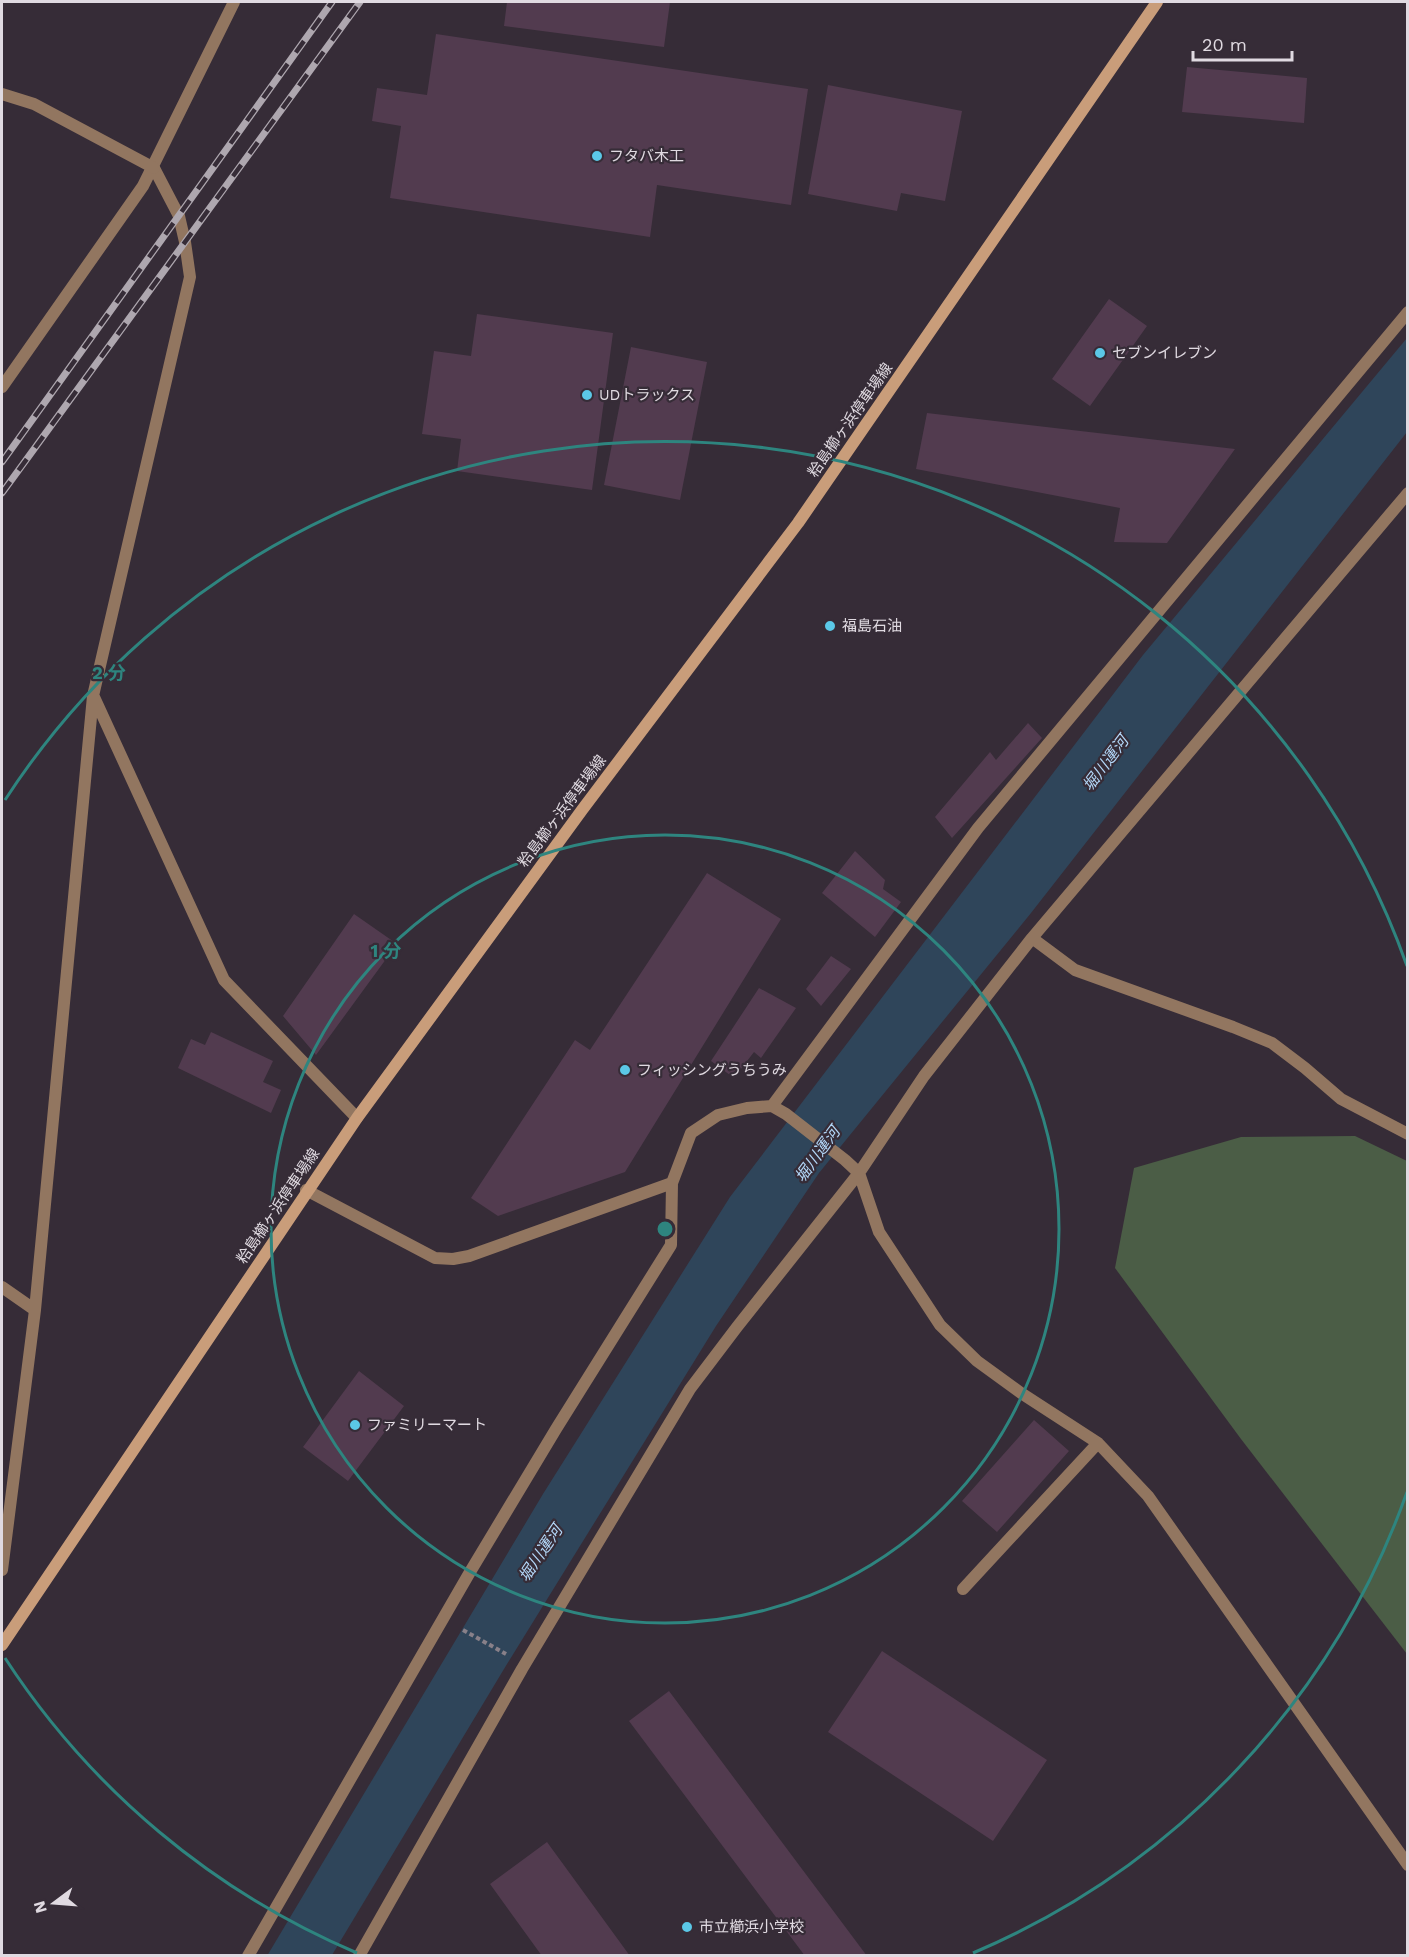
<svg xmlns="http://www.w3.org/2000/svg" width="1409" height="1957" viewBox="0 0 1409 1957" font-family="'Work Sans','Noto Sans JP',sans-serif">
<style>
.green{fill:#4b5d46}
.water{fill:#2f455a}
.building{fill:#523b4f}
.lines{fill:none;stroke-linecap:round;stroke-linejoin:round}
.path{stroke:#888089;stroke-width:4;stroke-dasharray:4.5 3;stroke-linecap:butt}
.minor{stroke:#927660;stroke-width:12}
.tertiary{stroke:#927660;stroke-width:12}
.secondary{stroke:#c99d7a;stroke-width:12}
.rail-casing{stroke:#aea7af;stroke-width:7}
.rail{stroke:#362c37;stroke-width:4.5;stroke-dasharray:14;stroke-linecap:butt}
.ring{fill:none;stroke:#2e857f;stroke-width:3}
.poi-dot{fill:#5bc8e7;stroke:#362c37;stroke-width:2}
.labels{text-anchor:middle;stroke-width:4.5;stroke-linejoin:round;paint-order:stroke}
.poi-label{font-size:15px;fill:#e0dae1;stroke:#362c37;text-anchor:start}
.street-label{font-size:15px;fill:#e0dae1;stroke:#362c37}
.water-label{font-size:16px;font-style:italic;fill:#b2d6f7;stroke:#362c37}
.centre{fill:#2e857f;stroke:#362c37;stroke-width:3}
.ring-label{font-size:18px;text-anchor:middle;font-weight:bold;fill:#2e857f;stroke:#362c37;stroke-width:4.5;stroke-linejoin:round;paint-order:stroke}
</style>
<rect width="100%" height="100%" fill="#362c37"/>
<path class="green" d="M1355 1136 1407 1161V1654L1241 1439 1115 1268 1134 1168 1241 1137Z"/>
<path class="water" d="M1407 338V432L1031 913 819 1173 716 1326 507 1664 332 1955 267 1956 543 1494 730 1197 1143 655Z"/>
<path class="building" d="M507 2H670L664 47 504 26Z
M436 34 808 89 791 205 657 185 650 237 390 198 401 126 372 121 377 88 427 95Z
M1187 67 1307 78 1304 123 1182 112Z
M828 85 962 111 945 201 901 193 897 211 808 194Z
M1109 299 1147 326 1090 406 1052 379Z
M477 314 613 333 592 490 457 471 461 439 422 434 434 351 471 356Z
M631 347 707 362 680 500 604 485Z
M927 413 1235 449 1167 543 1114 542 1120 508 916 469Z
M1028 723 1042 738 952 838 935 817 990 752 996 760Z
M855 851 885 880 883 889 901 902 875 937 822 893Z
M707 873 781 919 625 1172 498 1216 471 1198 575 1040 590 1050Z
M354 914 397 944 316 1055 283 1016Z
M831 956 851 969 821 1006 806 989Z
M759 988 796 1008 761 1058 754 1052 734 1078 711 1061Z
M211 1032 273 1061 263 1082 281 1090 271 1113 178 1068 191 1039 205 1045Z
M359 1371 404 1406 348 1481 303 1447Z
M1034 1420 1069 1451 997 1532 962 1501Z
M882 1651 1047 1760 993 1841 828 1732Z
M669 1691 867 1956H805L629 1721Z
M547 1842 630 1956H542L490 1884Z"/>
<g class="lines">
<path class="path" d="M463 1630 506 1654"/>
<path class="minor" d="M2 387 143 186 234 2
M94 697 224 980 357 1118
M1032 938 1075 970 1233 1027 1272 1043 1305 1068 1341 1099 1408 1134
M772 1106 978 828 1408 312
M306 1190 435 1258 453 1259 469 1256 672 1183
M2 1287 35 1310
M2 1570 35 1310 93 696 190 277 185 242 179 216 154 168
M963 1589 1098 1443
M248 1956 470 1572 556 1429 671 1245 672 1183 691 1133 718 1115 747 1108 772 1106 786 1114 845 1160 859 1173 879 1232 940 1325 977 1361 1021 1393 1098 1443 1148 1496 1408 1865
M359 1956 522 1669 690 1389 737 1327 859 1173 924 1076 1032 938 1408 493"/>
<path class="tertiary" d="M2 94 34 104 154 168"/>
<path class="secondary" d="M2 1645 357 1118 582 810 798 523 1157 2"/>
<g class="rail-casing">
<path id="rail" d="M2 462 332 2
M2 493 360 2"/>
</g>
<use href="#rail" class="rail"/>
</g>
<g class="ring">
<circle cx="665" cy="1229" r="394"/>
<path d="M1407 1492A787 787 0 0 1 973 1953M357 1953A787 787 0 0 1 5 1658M5 800A787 787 0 0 1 1407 966"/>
</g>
<g class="poi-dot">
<circle cx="597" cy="156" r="6"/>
<circle cx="1100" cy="353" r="6"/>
<circle cx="587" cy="395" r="6"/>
<circle cx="830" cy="626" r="6"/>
<circle cx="625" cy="1070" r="6"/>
<circle cx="355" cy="1425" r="6"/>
<circle cx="687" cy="1927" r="6"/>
</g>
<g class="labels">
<g class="poi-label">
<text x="609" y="161">フタバ木工</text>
<text x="1112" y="358">セブンイレブン</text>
<text x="599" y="400">UDトラックス</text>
<text x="842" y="631">福島石油</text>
<text x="637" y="1075">フィッシングうちうみ</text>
<text x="367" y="1430">ファミリーマート</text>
<text x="699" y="1932">市立櫛浜小学校</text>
</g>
<g class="street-label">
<text transform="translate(850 420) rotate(-55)" y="5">粭島櫛ヶ浜停車場線</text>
<text transform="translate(562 811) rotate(-53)" y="5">粭島櫛ヶ浜停車場線</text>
<text transform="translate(278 1206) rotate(-56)" y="5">粭島櫛ヶ浜停車場線</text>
</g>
<g class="water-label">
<text transform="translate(1105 763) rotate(-53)" y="6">堀川運河</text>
<text transform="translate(817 1154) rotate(-54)" y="6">堀川運河</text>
<text transform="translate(540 1553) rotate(-56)" y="6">堀川運河</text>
</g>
</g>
<circle cx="665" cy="1229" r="9" class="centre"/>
<g class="ring-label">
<text x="109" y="679">2 分</text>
<text x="386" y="957">1 分</text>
</g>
<rect width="1409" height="1957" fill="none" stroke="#e0dae1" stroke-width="6"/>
<g transform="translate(54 1903) rotate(254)" stroke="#362c37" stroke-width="4.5" paint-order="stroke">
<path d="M0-4.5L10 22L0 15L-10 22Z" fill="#e0dae1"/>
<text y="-9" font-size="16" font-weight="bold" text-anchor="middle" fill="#e0dae1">N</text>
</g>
<path d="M1193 51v9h99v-9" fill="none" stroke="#e0dae1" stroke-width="3"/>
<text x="1202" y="51" font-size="18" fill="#e0dae1" stroke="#362c37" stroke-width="4.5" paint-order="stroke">20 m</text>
</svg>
